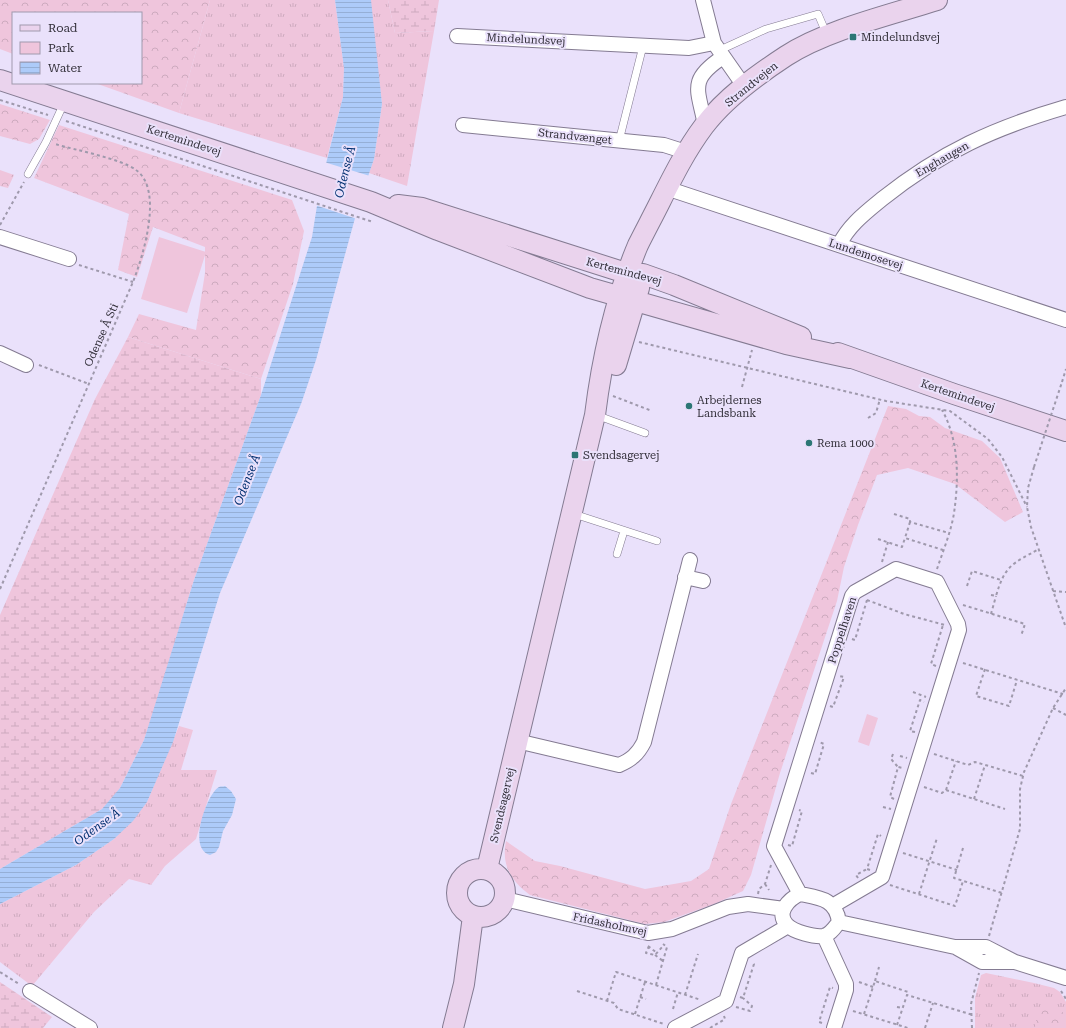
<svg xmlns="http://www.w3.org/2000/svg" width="1066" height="1028" viewBox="0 0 1066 1028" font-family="'Roboto Serif',serif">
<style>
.grass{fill:url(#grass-tufts)}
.forest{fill:url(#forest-crowns)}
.wetland{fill:url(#wetland-marsh)}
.green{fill:#efc5dc}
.water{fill:url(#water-rules)}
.pier{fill:#eae1fb}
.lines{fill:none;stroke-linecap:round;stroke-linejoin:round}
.lane-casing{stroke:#847b92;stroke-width:8}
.street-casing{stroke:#847b92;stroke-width:16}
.secondary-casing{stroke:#847b92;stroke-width:22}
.path{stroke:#9f99ac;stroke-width:2;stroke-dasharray:3 3;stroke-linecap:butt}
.lane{stroke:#fff;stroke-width:7}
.street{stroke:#fff;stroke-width:14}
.secondary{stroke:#ead3ed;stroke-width:20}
.path-bridge{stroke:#9f99ac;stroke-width:2;stroke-dasharray:3 3;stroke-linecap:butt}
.poi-dot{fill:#2c7675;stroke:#eae1fb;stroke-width:1.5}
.labels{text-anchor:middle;stroke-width:4;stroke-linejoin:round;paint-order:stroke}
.poi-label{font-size:11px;fill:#322f39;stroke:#eae1fb;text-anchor:start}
.street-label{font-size:11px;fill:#322f39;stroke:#eae1fb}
.water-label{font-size:12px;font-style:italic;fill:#012f70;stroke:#eae1fb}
</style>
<defs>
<pattern id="grass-tufts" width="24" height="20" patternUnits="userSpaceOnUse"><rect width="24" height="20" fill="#efc5dc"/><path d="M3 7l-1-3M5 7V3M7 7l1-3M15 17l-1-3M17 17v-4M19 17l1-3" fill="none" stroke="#cdaabe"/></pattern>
<pattern id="forest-crowns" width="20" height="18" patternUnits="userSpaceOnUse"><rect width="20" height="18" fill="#efc5dc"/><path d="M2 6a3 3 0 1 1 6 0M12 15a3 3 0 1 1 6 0" fill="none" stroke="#cdaabe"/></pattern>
<pattern id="wetland-marsh" width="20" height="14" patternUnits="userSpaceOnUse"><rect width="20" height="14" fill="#efc5dc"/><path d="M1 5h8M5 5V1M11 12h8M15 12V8" fill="none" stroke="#cdaabe"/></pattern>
<pattern id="water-rules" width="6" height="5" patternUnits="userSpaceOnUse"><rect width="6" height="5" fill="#adcbf9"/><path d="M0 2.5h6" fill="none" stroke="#95afd6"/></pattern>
</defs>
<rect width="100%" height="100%" fill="#eae1fb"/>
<path class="grass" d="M210 0H335L344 68 343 97 327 158 179 113Z
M369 0H388L395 33 434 31 407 186 369 173 374 159 382 104Z
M179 726 193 730 181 770H217L196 839 165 866 151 885 129 879 94 912 32 986 0 962V904L76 865 114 839 147 802Z
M986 973 1034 983 1054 988 1060 992 1066 1002V1028H975V998L981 975Z"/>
<path class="forest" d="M0 0H210L179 113 95 83H141V13H13V54L0 49Z
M0 104 50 120 39 139 30 144 0 136Z
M59 125 292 200 304 231 293 284 261 379 128 337 139 314 196 330 205 273V247L153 227 137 277 118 270 129 214 34 178Z
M0 170 14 175 8 188 0 186Z
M888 406 906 409 919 416 930 417 945 428 982 441 1000 458 1023 512 1005 522 955 484 908 468 877 475 858 525 844 567 837 601 780 773 751 875 743 891 714 904 664 922 645 924 530 895C511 881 501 865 506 841L535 861 560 866 645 889 691 881 709 869 731 804Z
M1044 1008 1066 1013V1028H1035L1037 1015Z"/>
<path class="wetland" d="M388 0H439L434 31 395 33Z
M128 337 261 379V395L194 580 151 720 144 740 120 788 113 798 102 809 0 869V615L95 399Z
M0 982 52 1017 43 1028H0Z"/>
<path class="green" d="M159 237 206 252 187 313 141 299Z
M867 714 878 718 869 746 858 742Z"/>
<path class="water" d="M335 0H371L382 104 374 159 360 200 316 360 301 404 220 593 173 742 147 802 133 821 114 839 76 865 0 904V869L102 809 120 788 144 740 194 580 261 395 312 237 320 187 343 97 344 68Z
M225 786 231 791 236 799 232 815 223 831 219 847 216 852 210 855C186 849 208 792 219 787 221 786 223 787 225 786Z"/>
<path class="pier" d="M324 162 370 176 357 219 315 205Z"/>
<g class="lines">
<g class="lane-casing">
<path id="lane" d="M718 51 766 29 818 14 827 35
M619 141 643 46
M28 174 46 142 64 103
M596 415 645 433
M574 514 657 541
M617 554 624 531"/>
</g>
<g class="street-casing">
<path id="street" d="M703 0 714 43 744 86
M457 36 689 48 714 43
M463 125 664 145 686 152
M705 125C698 89 688 80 723 57
M666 188 1066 320
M0 237 69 259
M839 245C849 225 865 213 882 199 941 152 994 128 1066 107
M0 353 26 365
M685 577 703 581
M517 741 619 765C631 760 638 754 644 742L690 560
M800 894 774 846 852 596 855 592 896 569 937 582 958 624 959 630 883 874 882 877 834 905
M800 894C820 898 836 899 839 922 835 927 830 935 823 936 814 937 794 932 787 925 775 913 789 899 800 894Z
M505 899 648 933 672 929 728 907 748 904 784 909
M839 922 955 947H986L1015 962 1066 978
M824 936 846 984V990L834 1028
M957 948 982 962H1012
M30 991 90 1028
M675 1028 726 1001 742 953 788 926"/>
</g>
<g class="secondary-casing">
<path id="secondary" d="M0 80 371 202 438 230 590 288 786 344 850 358
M398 205 422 208 629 274H643L674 285 801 337
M838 353 954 394 1066 431
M616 365 639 288
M457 893a24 24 0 1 1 48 0a24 24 0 1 1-48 0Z
M487 869 595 415C602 359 616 297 638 245 645 231 653 216 660 202 673 176 686 150 704 126 725 98 757 75 786 56 826 30 890 15 937 0
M453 1028 464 984 473 916"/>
</g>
<path class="path" d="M0 100 48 115
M66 121 373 222
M0 225 24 182
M79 265 133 282
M639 342 886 401 950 411 988 439 1002 457 1027 507
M39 365 89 384
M1062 382 1066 369
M742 387 752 350
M613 396 652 411
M868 418 876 413 880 399
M1034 467 1028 488 1027 507 1031 527 1066 628
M894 514 910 519V522L949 533
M910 522 905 538 943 550
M878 539 902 547 905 538
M882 562 888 542
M937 569C943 551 951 532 954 513 959 479 959 440 942 410
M967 586 972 571 1001 580
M0 589 133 282C143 256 164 190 136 170 122 159 75 150 55 144
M1053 591 1066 592
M991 595 996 596C1005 565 1012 564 1039 549
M867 600 904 614 945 625
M963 605 1025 624 1021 636
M991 614 996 596
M852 639 855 640 867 600
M963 663 1063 694
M936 666 931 664 943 625
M985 669 976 696 1009 706 1017 680
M913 692 926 697
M830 706 833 707 844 677 839 676
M1053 708 1066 715
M915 732 910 731 920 700 924 702
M893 754 891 759 898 767
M934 754 968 765 975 762 1023 776
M900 756 907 758
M811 773 815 774 824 744 819 742
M924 787 942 793 946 790 1005 809
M946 790 956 761
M894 799 890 797 898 767 903 768
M974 799 985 765
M883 807 891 809
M788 845 792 846 802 811 799 810
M963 848 954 878 1002 893
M903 853 957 870
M870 870 867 869 878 834 881 836
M858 878 856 875 867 869
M765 884 769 890
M890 885 955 906 963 881
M758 894 759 889 765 884 771 865
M919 894 937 838
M989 936 1020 829V789L1024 772 1053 708 1066 688
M648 946 657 953
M649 946 646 953 655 955 664 945
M655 955 663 961
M0 972 19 984
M875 981 879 967
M859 982 873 987
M656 985 667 947 663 944
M577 991 614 1003 618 1009 664 1024
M1061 991 1066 999
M685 995 698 954
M640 997 646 999
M740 997 743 998 754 964 753 963
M607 1001 616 972 701 1000
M736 1007 750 1011 752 1006 743 998
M897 1007 902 1008
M673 1009 678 992
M853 1011 908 1028
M635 1014 645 982
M864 1014 875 981 908 992 907 995
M822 1023 819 1022 830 987 833 988
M897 1025 907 995 973 1015
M710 1028 725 1019 724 1016
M925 1028 933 1003
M972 1028 971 1004 979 973"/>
<use href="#lane" class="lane"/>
<use href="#street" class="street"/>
<use href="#secondary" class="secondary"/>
<path class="path-bridge" d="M1034 467 1062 382"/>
</g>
<g class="poi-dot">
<rect x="849" y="33" width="8" height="8" rx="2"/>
<circle cx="689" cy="406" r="4"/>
<circle cx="809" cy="443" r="4"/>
<rect x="571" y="451" width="8" height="8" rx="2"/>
</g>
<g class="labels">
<g class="poi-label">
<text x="861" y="41">Mindelundsvej</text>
<text x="697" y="404">Arbejdernes<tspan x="697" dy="13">Landsbank</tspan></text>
<text x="817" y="447">Rema 1000</text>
<text x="583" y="459">Svendsagervej</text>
</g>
<g class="street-label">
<text transform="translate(526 39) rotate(3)" y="4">Mindelundsvej</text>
<text transform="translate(751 84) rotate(-39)" y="4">Strandvejen</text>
<text transform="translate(575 136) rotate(6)" y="4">Strandvænget</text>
<text transform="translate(184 140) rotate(18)" y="4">Kertemindevej</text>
<text transform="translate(942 159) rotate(-30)" y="4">Enghaugen</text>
<text transform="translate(866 254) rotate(18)" y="4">Lundemosevej</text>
<text transform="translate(624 271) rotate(15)" y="4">Kertemindevej</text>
<text transform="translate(101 335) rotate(-66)" y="4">Odense Å Sti</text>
<text transform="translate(958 395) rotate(19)" y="4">Kertemindevej</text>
<text transform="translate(842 630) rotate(-72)" y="4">Poppelhaven</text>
<text transform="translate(502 805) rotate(-77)" y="4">Svendsagervej</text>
<text transform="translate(610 924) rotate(12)" y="4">Fridasholmvej</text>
</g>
<g class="water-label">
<text transform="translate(345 172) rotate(-76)" y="4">Odense Å</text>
<text transform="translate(247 480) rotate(-69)" y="4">Odense Å</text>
<text transform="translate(97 827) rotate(-36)" y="4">Odense Å</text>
</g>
</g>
<rect x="12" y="12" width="130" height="72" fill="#eae1fb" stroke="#a09aad"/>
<rect x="20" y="25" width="20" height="6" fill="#ead3ed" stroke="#a09aad"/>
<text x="48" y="32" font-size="12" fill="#322f39">Road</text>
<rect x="20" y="42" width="20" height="12" fill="#efc5dc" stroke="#a09aad"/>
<text x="48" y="52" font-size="12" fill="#322f39">Park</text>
<rect x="20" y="62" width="20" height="12" fill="url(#water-rules)" stroke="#a09aad"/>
<text x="48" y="72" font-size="12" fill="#322f39">Water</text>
</svg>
